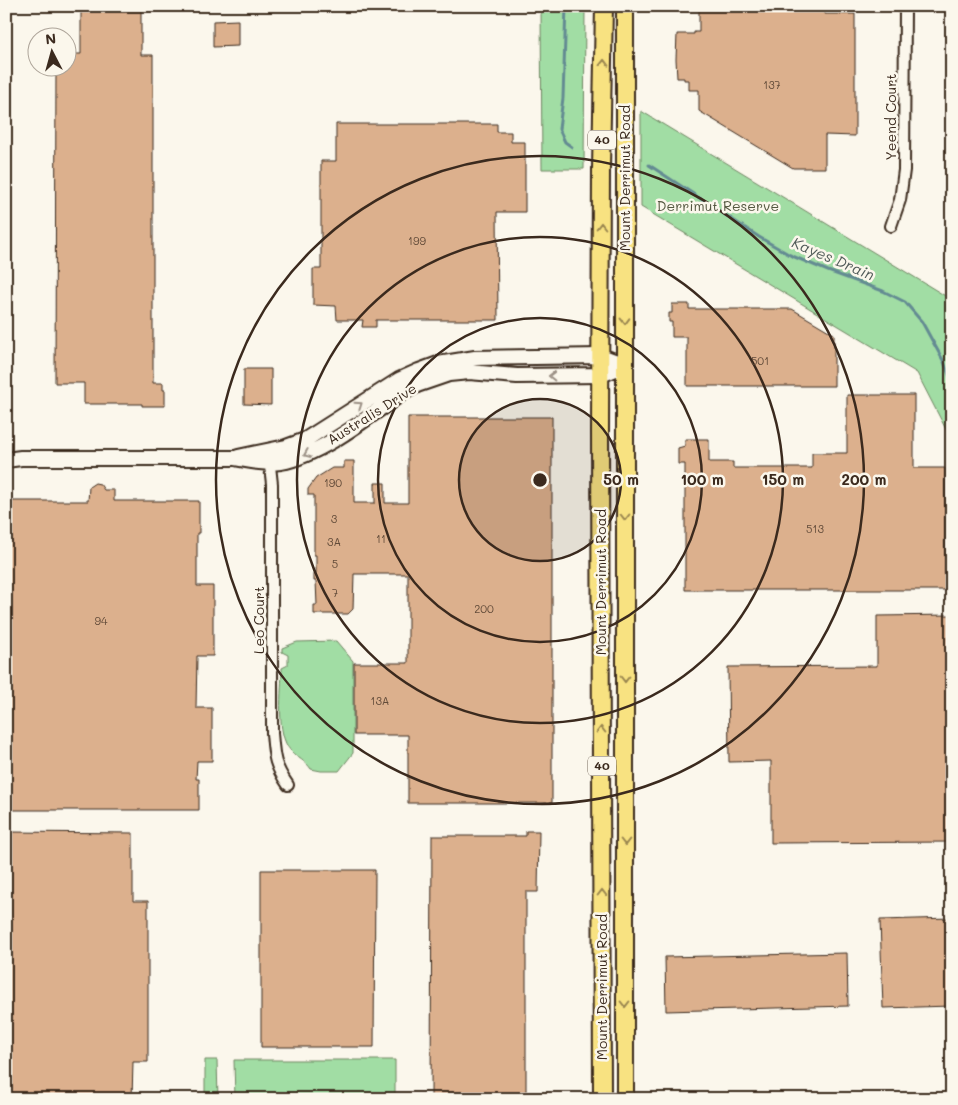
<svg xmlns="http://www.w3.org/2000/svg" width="958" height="1105" viewBox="0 0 958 1105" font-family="Mali,sans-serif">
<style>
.green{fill:#a1dda4;stroke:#6e8461}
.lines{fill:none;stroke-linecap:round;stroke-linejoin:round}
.stream{stroke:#648b92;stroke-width:3}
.building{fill:#dcb08d;stroke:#3b2a1e}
.minor-casing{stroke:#3b2a1e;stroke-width:14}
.tertiary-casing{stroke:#3b2a1e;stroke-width:18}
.primary-casing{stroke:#3b2a1e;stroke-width:20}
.minor{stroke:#fbf7ec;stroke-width:10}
.tertiary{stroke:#fbf7ec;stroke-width:14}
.primary{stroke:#f8e281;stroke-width:16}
.oneway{stroke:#9a8650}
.oneway2{stroke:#9b9085}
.ring{fill:none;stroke:#3b2a1e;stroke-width:2.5}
.labels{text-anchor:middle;stroke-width:5;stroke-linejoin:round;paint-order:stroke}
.number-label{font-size:11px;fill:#634c3a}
.shield{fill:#fbf7ec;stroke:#75685c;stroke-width:1}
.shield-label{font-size:12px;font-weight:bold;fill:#3b2a1e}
.street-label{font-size:14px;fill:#3b2a1e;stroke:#fbf7ec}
.park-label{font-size:14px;fill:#545740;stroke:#fbf7ec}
.water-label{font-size:15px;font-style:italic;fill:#505a58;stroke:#fbf7ec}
.centre{fill:#3b2a1e;stroke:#fbf7ec;stroke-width:2.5}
.ring-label{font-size:15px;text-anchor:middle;font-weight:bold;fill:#3b2a1e;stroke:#fbf7ec;stroke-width:5;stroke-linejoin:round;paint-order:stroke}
</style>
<rect width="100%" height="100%" fill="#fbf7ec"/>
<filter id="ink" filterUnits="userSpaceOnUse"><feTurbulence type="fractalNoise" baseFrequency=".02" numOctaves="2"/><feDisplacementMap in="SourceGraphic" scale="10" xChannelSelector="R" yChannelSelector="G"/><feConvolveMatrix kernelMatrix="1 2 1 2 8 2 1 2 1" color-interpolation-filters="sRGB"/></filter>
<g filter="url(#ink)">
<path class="green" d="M541 6H585L584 169H542Z
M641 111 952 300V441L917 373 641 207Z
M336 641 353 661V753L339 771H321L311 769C306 761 297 758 291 751 275 734 282 690 282 668L288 665V655L282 652V648L297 642Z
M205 1060H217L218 1099H205Z
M234 1060H395V1099H235Z"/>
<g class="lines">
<path class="stream" d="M566 6 563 98 559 129 565 142 572 147
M649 165 759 237 790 255 828 271 883 291 905 302 922 322 944 362 952 383"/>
</g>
<path class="building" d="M81 6H141V55H153V383H163V390H165V406H142V404H84V383H55L56 68H68V54H81Z
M699 6H825V14H855V136L825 135V168H793L699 111V90H689V80H684V78H677L676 59 677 34H694V32H699Z
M238 20V46L213 47V21Z
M336 124H497V132H511V142H525V212H497L498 320H376V327H362L363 320H337L336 306 313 305V269H321V161H336Z
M672 304H689V309H792L834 334V386H687V337H672V322H669V313H672Z
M244 369H271V405L244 404Z
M847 395H914V468H945V590H685V464H678V448L685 446V439H709V462H733V468H812V453H847Z
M408 417H552V803H408V735H354V663H408V574H354L353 609 348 614H314V605H317L316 581H314V572L316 573V555H314V495H308V489L316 478 332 468H344V461H354V503H375V483H385V503H408Z
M95 483 100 484 104 490H114V501H199V533H197V586H213V656H197L196 708H212V761H197L196 779H199V810H6V501H88L89 487Z
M952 615V842L771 843V761L729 762 728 667 877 666V616Z
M526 831H539L538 892H526V1099H431L432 836H526Z
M6 832 133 833V901H148V1062H133L132 1099H6Z
M261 870H375L374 1047H261Z
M952 918V1006L883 1008 880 920Z
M847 953 848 1006 666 1011 665 957Z"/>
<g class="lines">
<g class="minor-casing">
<path id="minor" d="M891 226 900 200 904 170 905 6
M269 457 272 484V733C274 757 274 765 288 785"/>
</g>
<g class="tertiary-casing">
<path id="tertiary" d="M238 457 286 447 305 440 399 380 419 371 438 364 475 358 601 356 625 365
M6 460 21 458H235C251 461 265 464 281 462 321 455 369 416 402 393L417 385 449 374 469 372 517 376 601 375 625 365"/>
</g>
<g class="primary-casing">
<path id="primary" d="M625 6V1099
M602 1099 600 432 601 169 604 6"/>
</g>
<use href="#minor" class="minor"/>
<use href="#tertiary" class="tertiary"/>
<use href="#primary" class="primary"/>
</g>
<defs><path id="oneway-chevron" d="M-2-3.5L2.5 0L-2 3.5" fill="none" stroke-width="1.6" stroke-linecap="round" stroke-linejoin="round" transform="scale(1.25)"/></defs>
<g class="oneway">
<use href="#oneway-chevron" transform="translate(604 63) rotate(-89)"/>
<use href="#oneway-chevron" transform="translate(601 226) rotate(-90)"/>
<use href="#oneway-chevron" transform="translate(625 321) rotate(89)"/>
<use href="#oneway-chevron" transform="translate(625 517) rotate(90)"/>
<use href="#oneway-chevron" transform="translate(625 679) rotate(90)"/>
<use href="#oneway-chevron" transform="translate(601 730) rotate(-90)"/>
<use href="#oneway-chevron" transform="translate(625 842) rotate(90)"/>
<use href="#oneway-chevron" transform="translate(602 893) rotate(-90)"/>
<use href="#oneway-chevron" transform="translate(625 1004) rotate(90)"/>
</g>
<g class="oneway2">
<use href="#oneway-chevron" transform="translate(552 376) rotate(-179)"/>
<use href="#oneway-chevron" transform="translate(359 405) rotate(-34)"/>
<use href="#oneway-chevron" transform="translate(307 454) rotate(158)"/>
</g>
</g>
<circle cx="540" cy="480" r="81" fill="#3b2a1e" fill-opacity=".12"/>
<g class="ring">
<circle cx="540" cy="480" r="81"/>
<circle cx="540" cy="480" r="162"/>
<circle cx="540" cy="480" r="243"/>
<circle cx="540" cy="480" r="324"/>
</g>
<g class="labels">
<g class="number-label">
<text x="772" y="89">137</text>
<text x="417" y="245">199</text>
<text x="760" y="365">501</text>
<text x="333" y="487">190</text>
<text x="334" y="523">3</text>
<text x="815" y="533">513</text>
<text x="381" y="543">11</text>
<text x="334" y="546">3A</text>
<text x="335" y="568">5</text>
<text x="335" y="597">7</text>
<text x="484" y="613">200</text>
<text x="101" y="625">94</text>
<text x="380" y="705">13A</text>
</g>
<g class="shield">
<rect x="588" y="130.5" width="28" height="19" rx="4"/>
<rect x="588" y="756.5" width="28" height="19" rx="4"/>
</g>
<g class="shield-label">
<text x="602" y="144">40</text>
<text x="602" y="770">40</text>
</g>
<g class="street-label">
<text transform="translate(891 117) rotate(-90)" y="5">Yeend Court</text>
<text transform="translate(625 178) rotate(-90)" y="5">Mount Derrimut Road</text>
<text transform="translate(372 414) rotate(-32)" y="5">Australis Drive</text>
<text transform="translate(601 582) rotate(-90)" y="5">Mount Derrimut Road</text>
<text transform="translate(259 620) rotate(-90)" y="5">Leo Court</text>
<text transform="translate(602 987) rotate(-90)" y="5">Mount Derrimut Road</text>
</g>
<g class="park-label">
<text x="718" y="211">Derrimut Reserve</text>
</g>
<g class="water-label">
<text transform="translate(833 259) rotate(23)" y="5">Kayes Drain</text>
</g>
</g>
<circle cx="540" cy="480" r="8" class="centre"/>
<g class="ring-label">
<text x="621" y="485">50 m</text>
<text x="702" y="485">100 m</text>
<text x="783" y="485">150 m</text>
<text x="864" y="485">200 m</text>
</g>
<rect width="958" height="1105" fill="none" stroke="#fbf7ec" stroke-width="25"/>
<rect x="12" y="12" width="933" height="1080" fill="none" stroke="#3b2a1e" stroke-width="2" filter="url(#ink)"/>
<g transform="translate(52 52) rotate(354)"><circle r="24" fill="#fbf7ec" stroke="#aea59a"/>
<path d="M0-4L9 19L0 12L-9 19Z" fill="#3b2a1e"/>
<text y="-8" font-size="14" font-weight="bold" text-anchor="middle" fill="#3b2a1e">N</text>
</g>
</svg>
